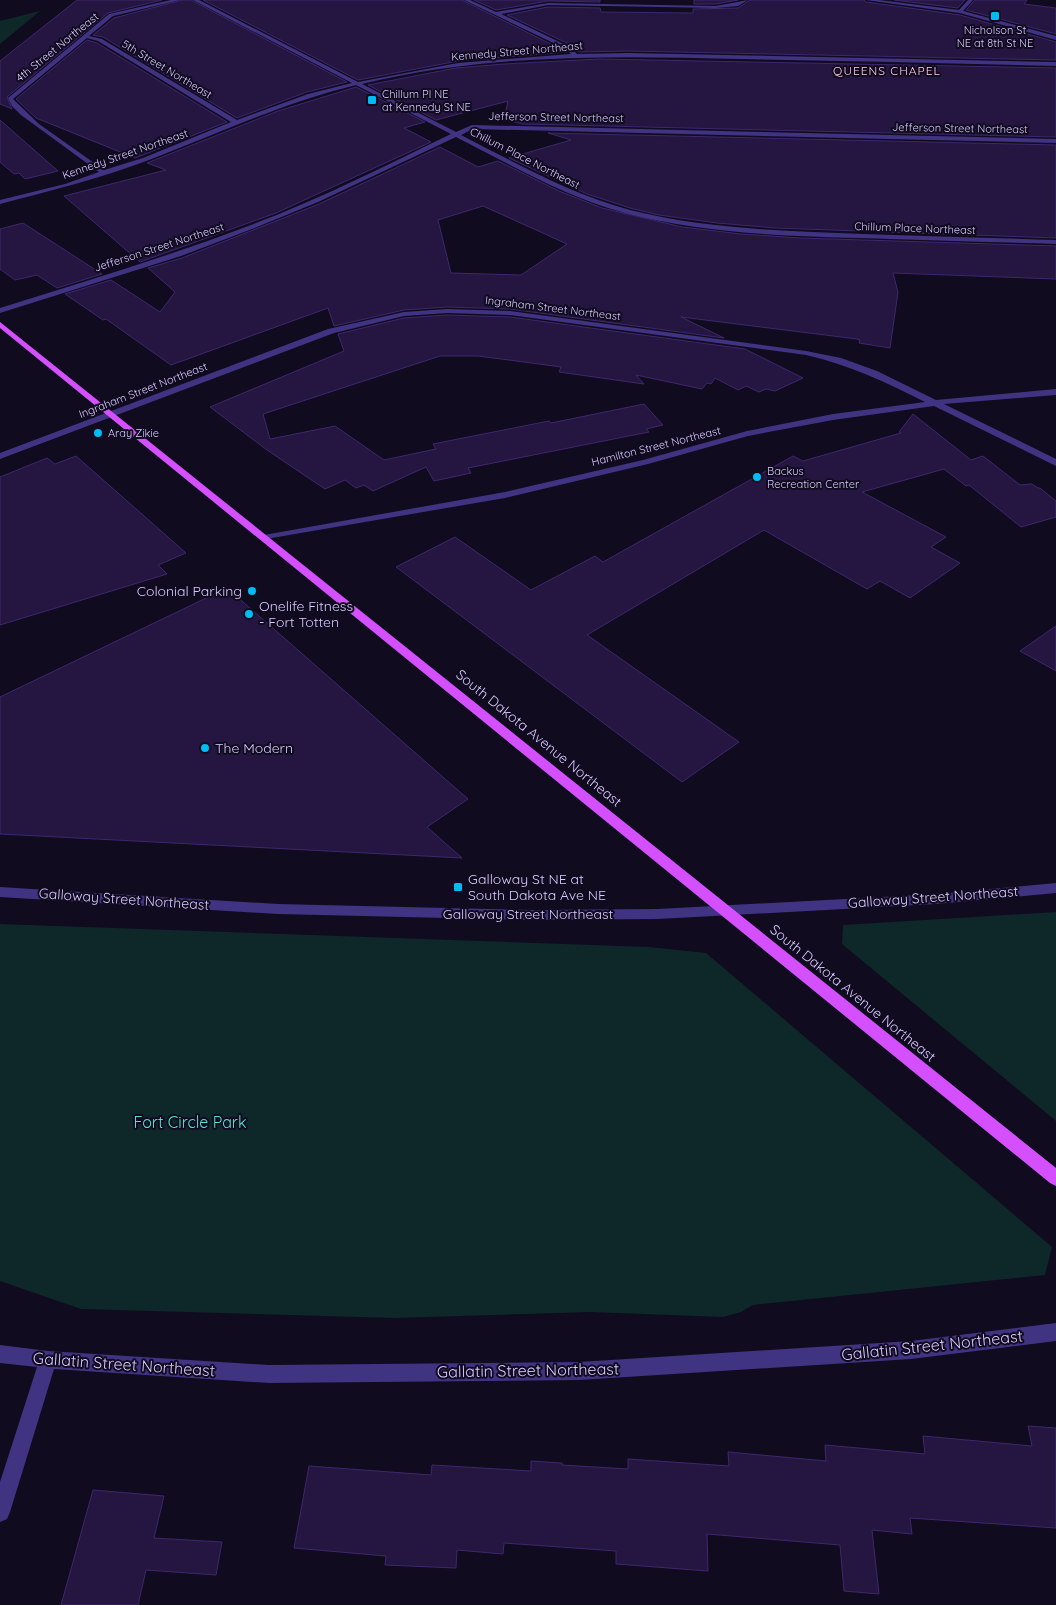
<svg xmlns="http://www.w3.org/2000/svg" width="1056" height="1605" viewBox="0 0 1056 1605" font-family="Quicksand,sans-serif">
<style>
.green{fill:#0e2729}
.building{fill:#241641;stroke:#3e276e;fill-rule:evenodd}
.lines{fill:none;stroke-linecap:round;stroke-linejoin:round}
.street{fill:#403381;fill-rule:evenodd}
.primary{fill:#d450ff;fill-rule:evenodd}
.poi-dot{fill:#00bcf4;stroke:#110b1f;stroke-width:2}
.labels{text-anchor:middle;stroke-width:4;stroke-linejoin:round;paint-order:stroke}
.far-poi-label{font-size:11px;fill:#d6c9ff;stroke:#110b1f;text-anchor:start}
.far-street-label{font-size:11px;fill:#d6c9ff;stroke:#110b1f}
.far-neighbourhood-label{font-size:12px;letter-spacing:1px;fill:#ffcbe5;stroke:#110b1f}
.poi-label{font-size:14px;fill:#d6c9ff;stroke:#110b1f;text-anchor:start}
.street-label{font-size:14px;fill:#d6c9ff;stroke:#110b1f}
.near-park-label{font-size:16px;fill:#4fe5d3;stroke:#110b1f}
.near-street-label{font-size:16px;fill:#d6c9ff;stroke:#110b1f}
</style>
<rect width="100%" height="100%" fill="#110b1f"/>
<path class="green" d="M40 11 0 44V21Z
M1056 912V1121L842 944 843 925Z
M0 924 649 947 706 953 1052 1247 1045 1275 753 1305 741 1312 723 1317 590 1312 394 1318 81 1309 0 1281Z"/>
<path class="building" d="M77 0H162L108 13 7 97 12 109 0 104V61Z
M182 0H191L347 82 307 92 237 118 103 37 93 35 114 18Z
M203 0H462L567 52 458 61 358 80Z
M474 0H600V2L548 1 496 10Z
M694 0H738L716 4H694Z
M750 0H864L866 2 960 15 1056 42V60L628 51 578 52 571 45 507 15 548 7 600 8 601 12 693 13V9L738 8Z
M894 0H965L958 8Z
M975 0H1027L1024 4 1056 8V34L966 10Z
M87 40 97 43 227 122 135 158 36 118 16 99Z
M599 59 1056 68V137L522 124 504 119 508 101 436 120 368 85 456 68 504 64Z
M356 87 425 122 404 128 431 142 276 213 140 262 64 196 166 170 147 163 278 111Z
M0 120 58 171 25 179 19 173 14 174 0 162Z
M548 133 1056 145V238L775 228 717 223 659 215 630 208 587 194 509 158 571 140Z
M440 147 478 167 498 161 559 191 602 208 682 227 741 234 800 238 1056 246V279L893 273 898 292 890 348 859 343 860 340 857 339 681 317 724 338 510 309 447 307 404 310 334 326 328 308 171 365 106 319 103 320 65 294 111 280 160 312 175 292 148 268 182 258 319 204ZM483 206 567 244 521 275 451 273 438 220Z
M23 223 102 274 57 288 37 275 15 280 0 269V229Z
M447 315 510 317 745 349 803 378 775 391 766 389 759 392 746 386 738 390 715 378 711 384 707 383 702 389 636 375 644 384 559 372 561 367 509 360 478 356H440L263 414 270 439 335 426 384 460 436 449 433 444 549 421 551 423 644 404 663 425 646 429 649 432 468 468 471 473 434 481 426 467 373 491 364 485 356 488 345 480 325 489 267 450 210 407 344 351 338 334 404 318Z
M913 414 971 460 983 456 1020 485 1032 484 1038 488H1040L1056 501V517L1021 527 969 485 966 486 944 469 862 492 946 537 931 547 960 563 910 598 880 581 867 589 764 530 587 635 739 742 682 782 396 567 455 537 531 590 595 556 603 562 793 456 803 461 901 433 899 432Z
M76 456 186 553 158 565 167 574 0 625V477L47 458 55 464Z
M227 588 468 799 427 827 462 858 0 834V697Z
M1056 626V671L1020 651Z
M1028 1426 1056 1428V1528L910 1518 912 1534 872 1530 879 1594 844 1591 840 1545 707 1534 708 1571 616 1564V1551L504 1543 503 1554 457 1550 456 1568 385 1565 386 1556 294 1548 309 1466 431 1475 432 1465 531 1471V1461L562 1463V1465L628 1469V1459L729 1466 728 1452 826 1461 825 1445 925 1454 923 1436 1032 1446Z
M93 1490 164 1496 154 1538 222 1542 216 1575 146 1570 138 1605H61Z"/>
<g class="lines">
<path class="street" d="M171 0H180L113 16 89 36 102 39 237 120 308 94 352 83 193 0H199L358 82 458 63 571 54 566 49 464 0H470L496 12 548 3 716 6 748 0 738 6 716 8 548 5 501 14 570 47 577 54 628 53 1056 62V66C951 63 847 61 742 59 615 56 487 53 362 84L456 132 472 125 1056 139V143L473 129 461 135C516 163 570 194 630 210 706 229 785 231 863 234 927 236 992 238 1056 240V244C990 242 924 240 859 238 781 236 701 233 625 213 565 197 511 165 456 137L318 202 257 227 181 256 0 313V308C84 282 169 256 251 225 320 199 385 166 451 134L356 85C283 103 219 133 149 160 101 178 50 191 0 204V200L65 184 99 172 21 115 12 106 8 98 109 14ZM87 38 98 41 231 122 143 158 104 170 39 124 13 99Z
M866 0H879L959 10 968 0H973L963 11 1056 36V40L960 13Z
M447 309 510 311 806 351 841 358 877 371 936 400 1056 389V395L944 404 1056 459V466L934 406 833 420 748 436 648 464 505 498 260 540V536L264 535 505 492 643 460 747 431 833 414 925 402C886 382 849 365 806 355L510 315 447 313 404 316 334 333 0 459V453L328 329 404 312Z
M1056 883V893L936 904 658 919 534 920 278 914 0 897V887L278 904 534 910 658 909 936 894Z
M1056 1323V1341L911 1359 579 1380 269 1383 54 1369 10 1512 7 1519 0 1522V1482L37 1367 0 1363V1345L48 1351 269 1365 579 1362 911 1341Z"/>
<path class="primary" d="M0 322 1056 1168V1186L1050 1183 0 328Z"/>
</g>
<g class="poi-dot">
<rect x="990" y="11" width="10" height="10" rx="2.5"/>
<rect x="367" y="95" width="10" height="10" rx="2.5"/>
<circle cx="98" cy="433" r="5"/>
<circle cx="757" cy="477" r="5"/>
<circle cx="252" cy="591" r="5"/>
<circle cx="249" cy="614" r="5"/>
<circle cx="205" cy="748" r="5"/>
<rect x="453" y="882" width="10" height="10" rx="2.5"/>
</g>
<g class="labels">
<g class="far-poi-label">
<text x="995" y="34" text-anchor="middle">Nicholson St<tspan x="995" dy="13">NE at 8th St NE</tspan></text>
<text x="382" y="98">Chillum Pl NE<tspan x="382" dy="13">at Kennedy St NE</tspan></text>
<text x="108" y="437">Aray Zikie</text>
<text x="767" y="475">Backus<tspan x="767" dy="13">Recreation Center</tspan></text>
</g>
<g class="far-street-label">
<text transform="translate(57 47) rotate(-39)" y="4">4th Street Northeast</text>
<text transform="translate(517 51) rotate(-5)" y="4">Kennedy Street Northeast</text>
<text transform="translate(167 69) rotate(31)" y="4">5th Street Northeast</text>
<text transform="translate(556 117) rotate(1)" y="4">Jefferson Street Northeast</text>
<text transform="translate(960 128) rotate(1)" y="4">Jefferson Street Northeast</text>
<text transform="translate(125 154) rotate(-19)" y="4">Kennedy Street Northeast</text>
<text transform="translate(525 158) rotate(27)" y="4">Chillum Place Northeast</text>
<text transform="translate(915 228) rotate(2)" y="4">Chillum Place Northeast</text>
<text transform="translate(159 247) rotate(-18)" y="4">Jefferson Street Northeast</text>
<text transform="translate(553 308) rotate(7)" y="4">Ingraham Street Northeast</text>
<text transform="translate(143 390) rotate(-21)" y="4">Ingraham Street Northeast</text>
<text transform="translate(656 446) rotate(-14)" y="4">Hamilton Street Northeast</text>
</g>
<g class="far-neighbourhood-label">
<text x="887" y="75">QUEENS CHAPEL</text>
</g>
<g class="poi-label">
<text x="242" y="596" text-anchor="end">Colonial Parking</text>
<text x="259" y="611">Onelife Fitness<tspan x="259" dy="16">- Fort Totten</tspan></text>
<text x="215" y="753">The Modern</text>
<text x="468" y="884">Galloway St NE at<tspan x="468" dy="16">South Dakota Ave NE</tspan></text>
</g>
<g class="street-label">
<text transform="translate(539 738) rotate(39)" y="5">South Dakota Avenue Northeast</text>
<text transform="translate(933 897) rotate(-4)" y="5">Galloway Street Northeast</text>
<text transform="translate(124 899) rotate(4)" y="5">Galloway Street Northeast</text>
<text x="528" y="919">Galloway Street Northeast</text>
<text transform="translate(853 993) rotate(39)" y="5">South Dakota Avenue Northeast</text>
</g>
<g class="near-park-label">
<text x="190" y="1128">Fort Circle Park</text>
</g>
<g class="near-street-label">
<text transform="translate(932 1345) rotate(-6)" y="6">Gallatin Street Northeast</text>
<text transform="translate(124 1364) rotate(4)" y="6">Gallatin Street Northeast</text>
<text transform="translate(528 1370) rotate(-1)" y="6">Gallatin Street Northeast</text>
</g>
</g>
</svg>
